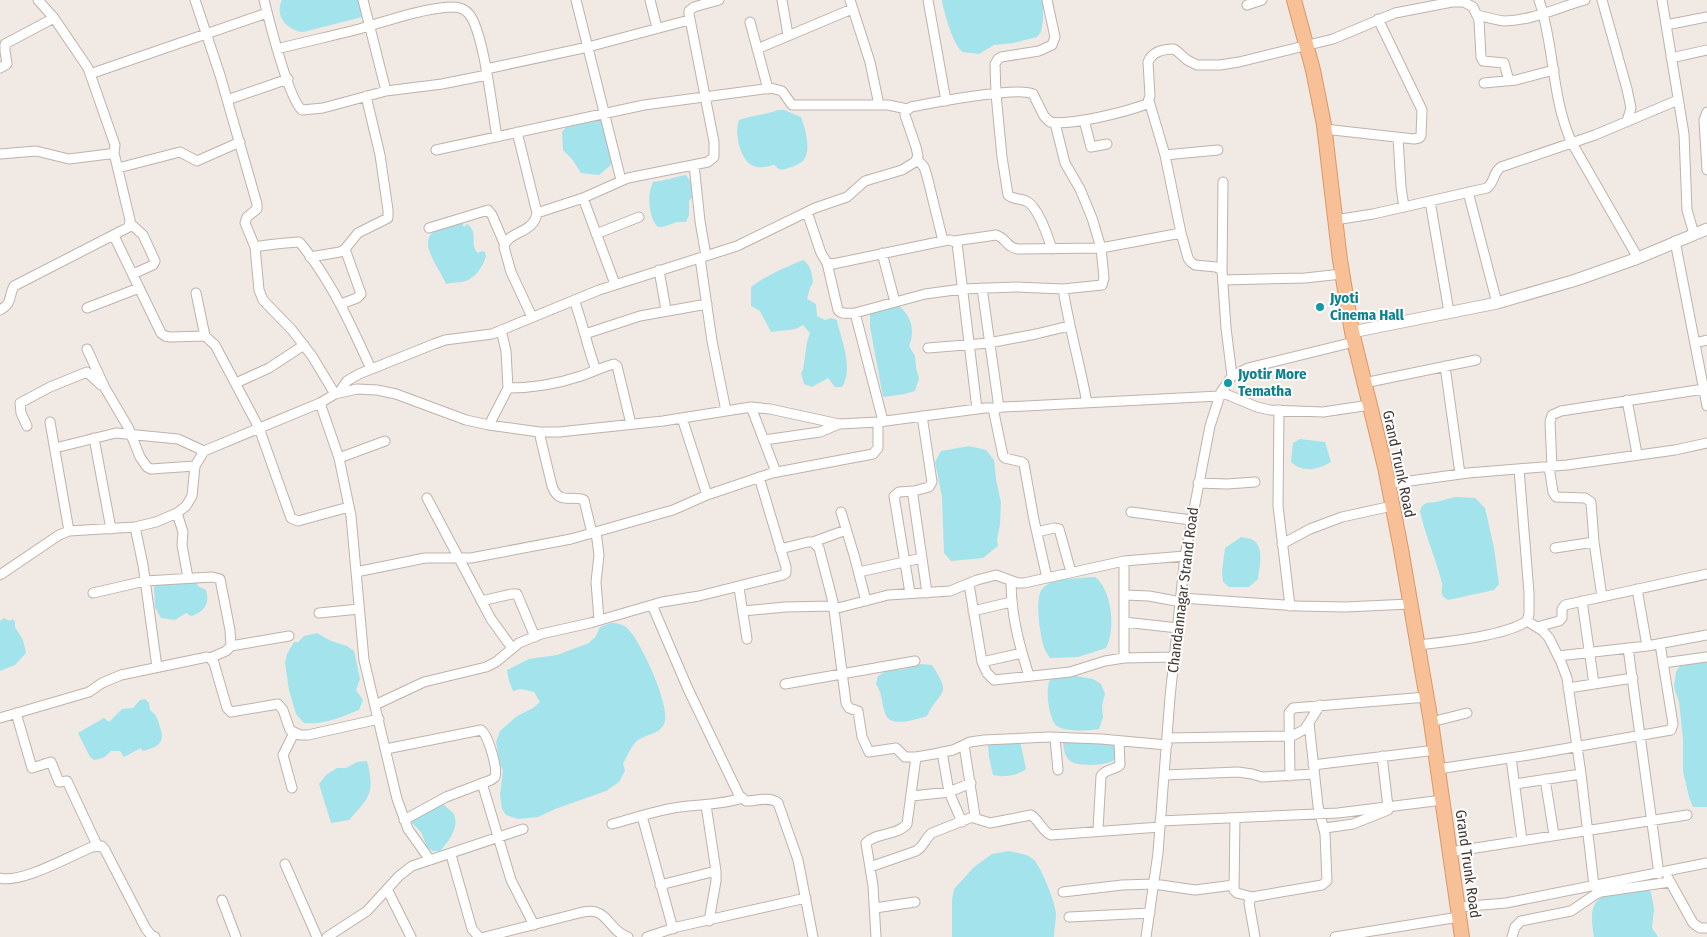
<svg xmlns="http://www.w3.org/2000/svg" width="1707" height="937" viewBox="0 0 1707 937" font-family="'Fira Sans Condensed',sans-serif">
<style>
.water{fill:#a3e3eb}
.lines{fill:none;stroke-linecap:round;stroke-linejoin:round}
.minor-casing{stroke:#bfb2aa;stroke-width:11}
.tertiary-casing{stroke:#bfb2aa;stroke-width:13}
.primary-casing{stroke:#dc9767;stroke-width:16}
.minor{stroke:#fff;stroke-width:9}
.tertiary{stroke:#fff;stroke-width:11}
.primary{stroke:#f8c096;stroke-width:14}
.culture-dot{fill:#0f9aa8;stroke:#fff;stroke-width:2}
.labels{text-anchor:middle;stroke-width:4;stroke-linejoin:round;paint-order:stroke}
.culture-label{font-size:15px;font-weight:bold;fill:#0d838f;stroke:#fff;text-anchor:start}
.street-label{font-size:15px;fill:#433934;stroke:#fff}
</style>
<rect width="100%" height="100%" fill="#f1e9e4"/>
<path class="water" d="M282 0H361L363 13 362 17 303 32C287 30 274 16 282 0Z
M942 0H1043V20L1041 32 1037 37 1013 43 994 45 979 54C974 53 968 53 963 52 954 48 943 10 942 0Z
M778 110H784L801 117C805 128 812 150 803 161 799 164 793 167 788 168 782 171 779 170 774 165 768 166 760 169 754 166 740 161 734 133 739 120 752 115 765 115 778 110Z
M602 118 612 160 611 165 599 175 581 173 572 159 563 150 562 132 569 124Z
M686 175C692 183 698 193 689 201V215L686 222C673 220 670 227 658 227 648 218 647 193 653 182 664 181 675 177 686 175Z
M458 223H462L464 227 467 224C480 233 468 243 478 253L482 251 485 252 486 256C483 267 474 280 462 282 457 283 451 282 446 284 441 270 416 242 435 231 442 227 451 225 458 223Z
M803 260C811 265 812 274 813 282L810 288 807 299 816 304 817 316 825 320 831 318 837 320 838 325C843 344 853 370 842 387H835L828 378 812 387 804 384 801 373 803 370 807 342 810 333 803 325 796 329 771 332 760 311 751 306V287C766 275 785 268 803 260Z
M899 306C912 317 915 331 909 346L915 356 916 368 919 378 915 391 905 394 883 397 870 327V313Z
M1300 439 1325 442 1331 462C1317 470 1303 473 1291 462L1293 443Z
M969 446 986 450 994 460 996 479 1001 503 1000 524 997 540 998 546 983 558 951 561 944 553 942 497 935 462 941 451Z
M1455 497 1475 498 1485 508 1494 548 1499 584 1494 590 1448 600C1438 594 1443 591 1442 583 1436 559 1425 535 1420 511L1422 506 1426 503 1436 502Z
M1241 537C1245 538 1250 538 1253 540 1265 547 1259 568 1258 579L1249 587H1229L1223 582 1222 571 1225 548Z
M1095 577C1112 590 1116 629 1106 648L1078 657 1050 658C1047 654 1044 649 1043 644 1040 633 1034 596 1043 588 1052 578 1082 578 1095 577Z
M196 581 198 586 206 590C210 603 205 612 191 616L186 613 175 620 161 618 155 607 154 587 159 582Z
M4 618 9 621 13 619 15 622V627L23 640 26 653 15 665 0 671V621Z
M611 623C618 623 623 624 628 629 641 642 669 703 665 721 662 734 647 734 638 740 632 744 627 757 623 763L625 771 619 782 606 791 555 809 538 817 518 819 506 815 502 809 500 795 503 771 500 764 496 742 500 731 517 716 533 708 540 702 534 692 521 689 513 691 509 681 507 670 529 659 557 655 589 643 596 636 600 627Z
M317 633 331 641 347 646 354 651 360 679 356 690 363 700 359 710C341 717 324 725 304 723L296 714 289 690 285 663 287 654 294 642H298L304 636Z
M1707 662V807H1693L1689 797 1683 771V739L1679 702 1674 687 1676 672 1680 666Z
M921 664 932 665C953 697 940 689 927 716 917 719 889 729 885 713 881 702 883 695 876 684L878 676 886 671 905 669Z
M1070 675 1093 679 1101 684 1105 694 1102 705 1103 717 1099 729C1089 731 1066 732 1057 726 1049 720 1044 686 1051 679 1056 674 1064 675 1070 675Z
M145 699 149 703 150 710C157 715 158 720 160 727 166 743 157 748 142 751L141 748 124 757 120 751H111C106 757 101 759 94 760L90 757 78 733 104 718 109 722 122 709 133 708 140 700Z
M1064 740 1116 743 1119 754C1118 755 1115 760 1114 760 1107 766 1075 767 1069 760 1064 756 1064 748 1063 742Z
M1020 741 1026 769C1019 775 1003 778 993 775L989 757 988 743Z
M367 761C375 793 370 797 349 820L331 823 319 784 326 775 337 768H346L357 762Z
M443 804C446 807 450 810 453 813 461 826 448 842 440 851H432L427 847 421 832 412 823 413 818 438 805Z
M1009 851C1017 853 1028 854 1034 860 1042 869 1055 902 1056 914 1056 921 1054 929 1054 937H952V900L954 889 974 867 992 854Z
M1646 889 1651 892 1654 909 1652 928 1658 937H1594C1585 888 1607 895 1646 889Z"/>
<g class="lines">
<g class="minor-casing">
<path id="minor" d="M195 0 220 75 257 204V209L247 217 245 223 255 247 259 290 263 300 292 330 312 356 335 394
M264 0C269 20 289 100 302 110L323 108 386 91 442 84 487 75
M363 0 386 91
M576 0 621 180
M650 0 657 28
M782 0 788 35
M850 0 870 62 879 105
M928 0 946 101
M1047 0 1055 37 1052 45 1039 51 1001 57 998 59 995 64 996 94 1002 157 1008 195C1014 200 1020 198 1026 201 1038 206 1048 237 1052 249
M1539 0C1555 47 1551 98 1572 143L1638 258
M1602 0 1627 89 1631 108 1627 121
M1662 0 1684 134 1687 210 1694 234
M1247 5 1262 0
M1477 15C1486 17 1495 20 1504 21 1532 21 1559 7 1585 0
M750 22 768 89
M1666 25 1707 17
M277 49C304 42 332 36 359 29 387 21 423 8 452 7 459 7 465 9 469 14 484 32 492 110 497 137
M757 49 852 9
M1671 58 1707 50
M0 68 7 64 5 51V44L54 18
M486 69 588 47 689 20
M90 74 267 13
M1484 83 1516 80 1554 70
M227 100 288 79
M1149 101 1165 155 1181 233 1188 258 1191 262 1195 265 1216 267 1222 270 1226 328 1232 376
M1707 112 1704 120 1707 170
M1084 120 1091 147 1107 144
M1324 129 1414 139 1419 138 1421 136 1422 110 1378 19
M517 132 537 213C534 234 507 231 504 247L511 272 532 317
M1398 138 1401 187 1404 207
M436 150 644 105 771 88 782 91 792 105H888L907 109
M0 154 36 151 69 159 109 154 114 153 115 145 88 68 54 18 38 0
M1165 155 1218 150
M917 159 924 167 927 176 943 241
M694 165 700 221 706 256
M118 168 176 153 180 152 197 161 240 142
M1468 192 1497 303
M583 198 615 284
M1430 201 1449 312
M807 212 821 253 827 263 833 264 943 241 950 240 957 243 977 409
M537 213 583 198 628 178 708 162 714 157V142L689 14V11L694 7 719 0
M1335 220 1373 214 1487 188C1495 182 1493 172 1501 167L1595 135 1678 100
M131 224 143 235 155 261 153 265 133 274
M429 228 488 210 492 215 504 243
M596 234 639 217
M114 236 161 333 165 336 170 337 205 336 215 345 259 428 291 518 298 521 349 507
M954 241 996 235C1007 238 1005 247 1018 249L1101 248 1181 233
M1675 241 1707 406
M255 247C270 244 284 243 299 242L301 244C332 282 351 325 371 369
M882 253 895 302
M310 257 340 252 345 249 358 233 388 218V210L380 155 366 96
M700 258 712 341 726 411
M827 263 838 310C842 315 849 313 855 313L925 294 962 289 1016 287 1063 289 1102 285 1104 278 1101 248 1092 218 1080 189 1065 163 1055 123
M659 270 666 310
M1222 270 1223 182
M1223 280 1305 278 1342 274
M982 288 999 408
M1063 289C1069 327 1080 365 1087 403
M196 293 205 336
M574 300C583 323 587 347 596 370
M341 304 357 298 361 294 345 249
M87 308 139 288
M0 310C13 303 8 297 14 286L129 227 130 220 114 153
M855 313 883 421
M585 334 640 316 707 304
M1695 343 1707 340
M928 348 989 343 1036 334 1069 326
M87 349 105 388 128 427 140 457 147 467 151 469 195 466
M1445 366 1460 474
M236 383 269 368 304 345
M1364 383 1476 360
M508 388C534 388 557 384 581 376 592 372 603 367 614 364L617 366 631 424
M340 391 347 381 359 374 434 344 445 340 492 334 599 290 737 246 815 208 847 197 865 181 902 170 915 162 918 156 916 147 905 115V112L911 107C931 103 1019 86 1033 94L1044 116 1050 122C1071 126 1125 112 1147 104L1150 96 1148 62C1152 52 1163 49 1174 49L1178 52 1187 60 1197 65H1220L1239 62 1333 39 1395 13 1452 2H1464L1473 7 1479 20 1481 57 1483 61 1504 63 1509 81
M1221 392 1257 407 1270 410 1323 412 1370 405
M1627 400 1637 454
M320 403 339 458 351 516 364 660 397 799 408 829 430 860
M751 407 776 472
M993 408 1003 456 1005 458 1022 462 1024 464 1034 520 1047 578
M1279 410 1278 506 1290 606
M922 416 932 482 929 487 914 491 913 496 927 593
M682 418 707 495
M50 422 69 531
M489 425 508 388 506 351 501 330
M27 426 21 413 20 403 50 387 87 372 101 385
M539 432 552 486C559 505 570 495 584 500L592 533
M94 438 111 529
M764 440 820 432 839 424
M55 448 116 433 178 439 204 451
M339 458 385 441
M1549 467 1553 492 1556 497 1585 498 1591 502 1594 542 1602 597
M1552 467 1550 422 1552 415 1561 411 1704 389
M1198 483 1227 484 1255 482
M1388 484 1468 473 1567 465 1675 450 1707 443
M427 498 491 619 512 648
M841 512 854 555 866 601
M1131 512 1191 520
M177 513 183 532 182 545 188 578
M135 527 143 565 157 667
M596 532 599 555 596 582 599 620
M1037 532 1054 528 1059 529 1071 572
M813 542 846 530
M1282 544 1310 529 1342 517 1392 506
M1555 548 1594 542
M780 549 808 542H813L819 548 833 602 846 703 849 708 858 711 862 737 869 752 896 748 905 757H916L934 754 953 750 970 742 984 740 1049 737 1101 739 1167 745
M356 572 425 558H471L571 539 673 510 707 495 772 473 873 454 878 448V422
M859 572 922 558
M0 575 59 535 69 531 135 527 156 522 177 513 186 506 192 496 195 466 204 451 320 403 335 394 357 389 377 390 396 394 466 420 489 425 539 432H559L663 421 751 407 770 409 839 424 878 422 985 408 1219 396
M1011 581C1011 615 1019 644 1029 676
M969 584 982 662 987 673 994 680 1070 672 1105 661 1124 658 1175 657
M739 588 747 639
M1637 589 1647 646
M93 593 145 581 212 577 220 579 230 630 231 646 226 651 210 658
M910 593 894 496 899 492 914 491
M1124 595 1149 596 1181 602
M1181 598 1299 606 1345 607 1410 604
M481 601 512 594H517L535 637
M1582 601 1594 684
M652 605 688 689 739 795 746 801C756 801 770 796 778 803L798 860 813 937
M834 609 888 595 950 591 977 580 996 575 1018 583H1024L1124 561 1185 556
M743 611 785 607 833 606
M973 611 1011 602
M319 613 359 609
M1527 621 1543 631 1549 638 1561 662 1567 678 1581 774 1594 886
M1124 622 1178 628
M1537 627 1559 621 1562 618V609L1565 605 1707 574
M1418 645C1445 642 1506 636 1527 621L1529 614V593L1519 469
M231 646 289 636
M1628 648 1659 874
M1558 656 1647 646 1707 635
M1124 658V561
M982 662 1022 653
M1663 663 1707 657
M785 684 915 661
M1568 688 1633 678
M375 705 424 682 486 667 496 662 519 643 541 634 590 623 662 602 699 596 783 575 786 573V567L759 477
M16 713 32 768 51 762 59 782 67 781 97 845
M0 718 89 692 102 683 121 675 207 657 210 658 214 663 227 708 231 712 278 704 283 710 290 730 300 735H308L379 719
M1431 722 1467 713
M1055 738 1058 770
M1167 738 1292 736 1305 729 1320 705
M386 749 481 730C488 735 498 768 495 777L491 780 446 797 404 820
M942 752 949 792 962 822
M1382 756 1388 807
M1511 758 1522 840
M1313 765 1436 750
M1438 769 1529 755 1671 730 1673 724 1660 644
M1164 775 1238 772 1252 774 1262 777 1314 774
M1290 776 1289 713 1293 708 1427 697
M1545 779 1554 835
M482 783 511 880 534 925
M1515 784 1581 774
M292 788 283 755 294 733
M912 796 949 792 971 783
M706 805 716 871V881L709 921
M642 816 673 929
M974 818 990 823 1031 815C1039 820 1042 831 1051 835L1160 827
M1235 818 1234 890 1237 893 1252 897
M1160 821 1338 813 1443 800
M612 824C635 818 657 810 680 807 701 804 722 805 742 798
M1325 828 1353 824 1388 810
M1098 830 1101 776C1105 769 1115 770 1120 765L1119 741
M1450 852 1687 815
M451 855 472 929 479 937
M285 864 317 937
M870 867 916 851C924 847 925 838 932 833L975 816 964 745
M0 878C21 884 70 856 92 847L102 846 105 850 146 929 151 935 155 937
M1668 878 1693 923 1700 928H1707
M660 885 716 871
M387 889 411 937
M1063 892 1122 885 1154 884 1195 890 1234 885
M222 900 236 937
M1458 907 1506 903 1707 863
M875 908 915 902
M1069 917 1150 913
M327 937 367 911 399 876 412 866 523 829
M485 937 579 913C584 912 590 910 596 912 608 915 613 933 628 937
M647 937 677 927 806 898
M876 937 873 886 866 843C876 832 897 836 907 824L916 757
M1146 937 1158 853 1170 697 1185 556 1210 426 1221 392 1232 376 1248 368 1354 342
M1255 937 1249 903 1252 897 1322 885 1327 881 1325 834 1318 806 1309 723
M1335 937 1459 917
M1512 937 1515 927 1521 921 1571 911 1596 894 1601 892 1670 882"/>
</g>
<g class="tertiary-casing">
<path id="tertiary" d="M1352 332 1497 303 1576 280 1638 258 1707 229"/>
</g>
<g class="primary-casing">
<path id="primary" d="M1294 0 1313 70 1324 125 1340 260 1352 332 1385 467 1401 549 1431 722 1462 937"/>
</g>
<use href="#minor" class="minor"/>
<use href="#tertiary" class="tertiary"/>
<use href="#primary" class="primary"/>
</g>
<g class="culture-dot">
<circle cx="1320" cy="307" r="5"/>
<circle cx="1228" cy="383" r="5"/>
</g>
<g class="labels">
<g class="culture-label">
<text x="1330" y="303">Jyoti<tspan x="1330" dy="17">Cinema Hall</tspan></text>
<text x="1238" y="379">Jyotir More<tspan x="1238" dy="17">Tematha</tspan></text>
</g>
<g class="street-label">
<text transform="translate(1399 464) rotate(78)" y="5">Grand Trunk Road</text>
<text transform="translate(1183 590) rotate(-83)" y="5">Chandannagar Strand Road</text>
<text transform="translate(1468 864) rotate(82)" y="5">Grand Trunk Road</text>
</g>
</g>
</svg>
